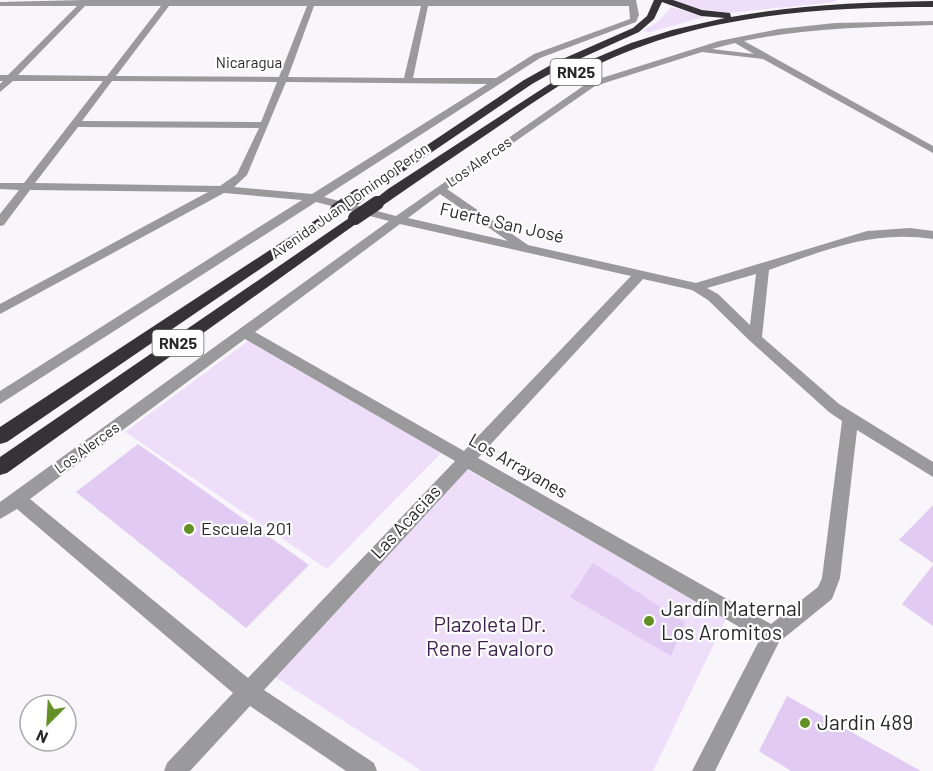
<svg xmlns="http://www.w3.org/2000/svg" width="933" height="771" viewBox="0 0 933 771" font-family="Barlow,sans-serif">
<style>
.green{fill:#eedefa}
.building{fill:#e2cbf3}
.lines{fill:none;stroke-linecap:round;stroke-linejoin:round}
.minor{fill:#9a999b;fill-rule:evenodd}
.highway{fill:#363338;fill-rule:evenodd}
.highway-bridge{stroke:#363338;stroke-width:14}
.poi-dot{fill:#629024;stroke:#fff;stroke-width:2}
.labels{text-anchor:middle;stroke-width:4.5;stroke-linejoin:round;paint-order:stroke}
.far-street-label{font-size:15px;fill:#282729;stroke:#fff}
.shield{fill:#fff;stroke:#686869;stroke-width:1.5}
.shield-label{font-size:16px;font-weight:bold;fill:#282729}
.street-label{font-size:18px;fill:#282729;stroke:#fff}
.poi-label{font-size:18px;fill:#282729;stroke:#fff;text-anchor:start}
.near-poi-label{font-size:21px;fill:#282729;stroke:#fff;text-anchor:start}
.near-park-label{font-size:21px;fill:#3e2051;stroke:#fff}
</style>
<rect width="100%" height="100%" fill="#f8f5fb"/>
<path class="green" d="M672 0H837L835 2 728 13 691 7Z
M671 7 704 17 650 32 642 31 658 22Z
M248 341 441 453 327 569 125 432Z
M463 467 726 619 653 771H422L275 677Z"/>
<path class="building" d="M138 444 309 565 246 628 76 492Z
M933 505V563L899 540Z
M593 563 685 623 671 656 570 597Z
M933 565V626L902 604Z
M787 696 921 771H791L759 751Z"/>
<g class="lines">
<path class="minor" d="M83 0H636L639 15 636 22 540 58 324 197 396 216 589 82 719 41 779 29 835 23 933 21V25C869 27 807 28 744 41L933 146V153L763 59 702 52 595 86 447 189 528 245 696 283 867 231 910 228 933 231V239C871 230 826 250 769 270L762 337 839 404 933 462V477L857 430 840 578 832 599 779 642 715 771H692L760 639 468 469 264 690 374 763 377 771H346L250 706 190 771H164L167 763 233 693 17 509 0 519V502L389 221 316 202 0 404V391L302 200 224 193 0 314V304L208 192 30 190 4 225 0 226V214L19 190 0 189V183H24L103 81H13L0 92V84L3 81H0V75H8L77 6H0V2ZM85 6H161L107 76 18 75ZM169 6H307L279 77 116 76ZM314 6H421L404 78 288 77ZM428 6H629L630 19 534 54 496 78H413ZM735 43 754 54 712 49ZM112 81 277 82 261 122 82 121ZM286 82 487 84 312 194 234 187 247 175ZM78 127 259 128 237 174 220 186 35 183ZM440 194 508 241 408 218ZM400 224 631 276 464 451 255 332ZM756 274 750 325 718 294 707 288ZM643 279 692 290 708 300 750 341 829 412 842 421 822 578 818 587 771 624 478 458ZM245 339 455 461 248 678 30 499Z"/>
<path class="highway" d="M654 0H673L702 10 730 13 731 17C798 5 865 2 933 1V7C819 7 699 15 595 66 561 82 530 105 499 126 460 153 420 179 382 206H372L370 203 388 189 579 65 631 43 672 30 725 18 701 16 662 2 654 19 639 32 566 65 532 84 363 199H353L351 196 524 80 558 61 633 28 647 16Z
M337 206 342 207 344 210 342 213 7 442 0 444V427Z
M355 214 360 215 362 218 360 221 7 473 0 475V457Z"/>
<path class="highway-bridge" d="M337 210 358 196
M355 218 377 203"/>
</g>
<g class="poi-dot">
<circle cx="189" cy="529" r="6"/>
<circle cx="649" cy="621" r="6"/>
<circle cx="805" cy="723" r="6"/>
</g>
<g class="labels">
<g class="far-street-label">
<text x="249" y="68">Nicaragua</text>
<text transform="translate(479 162) rotate(-35)" y="5">Los Alerces</text>
<text transform="translate(350 201) rotate(-35)" y="5">Avenida Juan Domingo Perón</text>
<text transform="translate(87 448) rotate(-36)" y="5">Los Alerces</text>
</g>
<g class="shield">
<rect x="550.5" y="59" width="51" height="26" rx="4.5"/>
<rect x="152.5" y="330" width="51" height="26" rx="4.5"/>
</g>
<g class="shield-label">
<text x="576" y="78">RN25</text>
<text x="178" y="349">RN25</text>
</g>
<g class="street-label">
<text transform="translate(502 223) rotate(13)" y="6">Fuerte San José</text>
<text transform="translate(518 466) rotate(30)" y="6">Los Arrayanes</text>
<text transform="translate(406 522) rotate(-47)" y="6">Las Acacias</text>
</g>
<g class="poi-label">
<text x="201" y="535">Escuela 201</text>
</g>
<g class="near-poi-label">
<text x="661" y="616">Jardín Maternal<tspan x="661" dy="24">Los Aromitos</tspan></text>
<text x="817" y="730">Jardin 489</text>
</g>
<g class="near-park-label">
<text x="490" y="632">Plazoleta Dr.<tspan x="490" dy="24">Rene Favaloro</tspan></text>
</g>
</g>
<g transform="translate(48 723) rotate(204)"><circle r="28" fill="#ffffff" stroke="#a9a9a9" stroke-width="1.5"/>
<path d="M0-4.5L10 22L0 15L-10 22Z" fill="#629024"/>
<text y="-9" font-size="16" font-weight="bold" text-anchor="middle" fill="#282729">N</text>
</g>
</svg>
